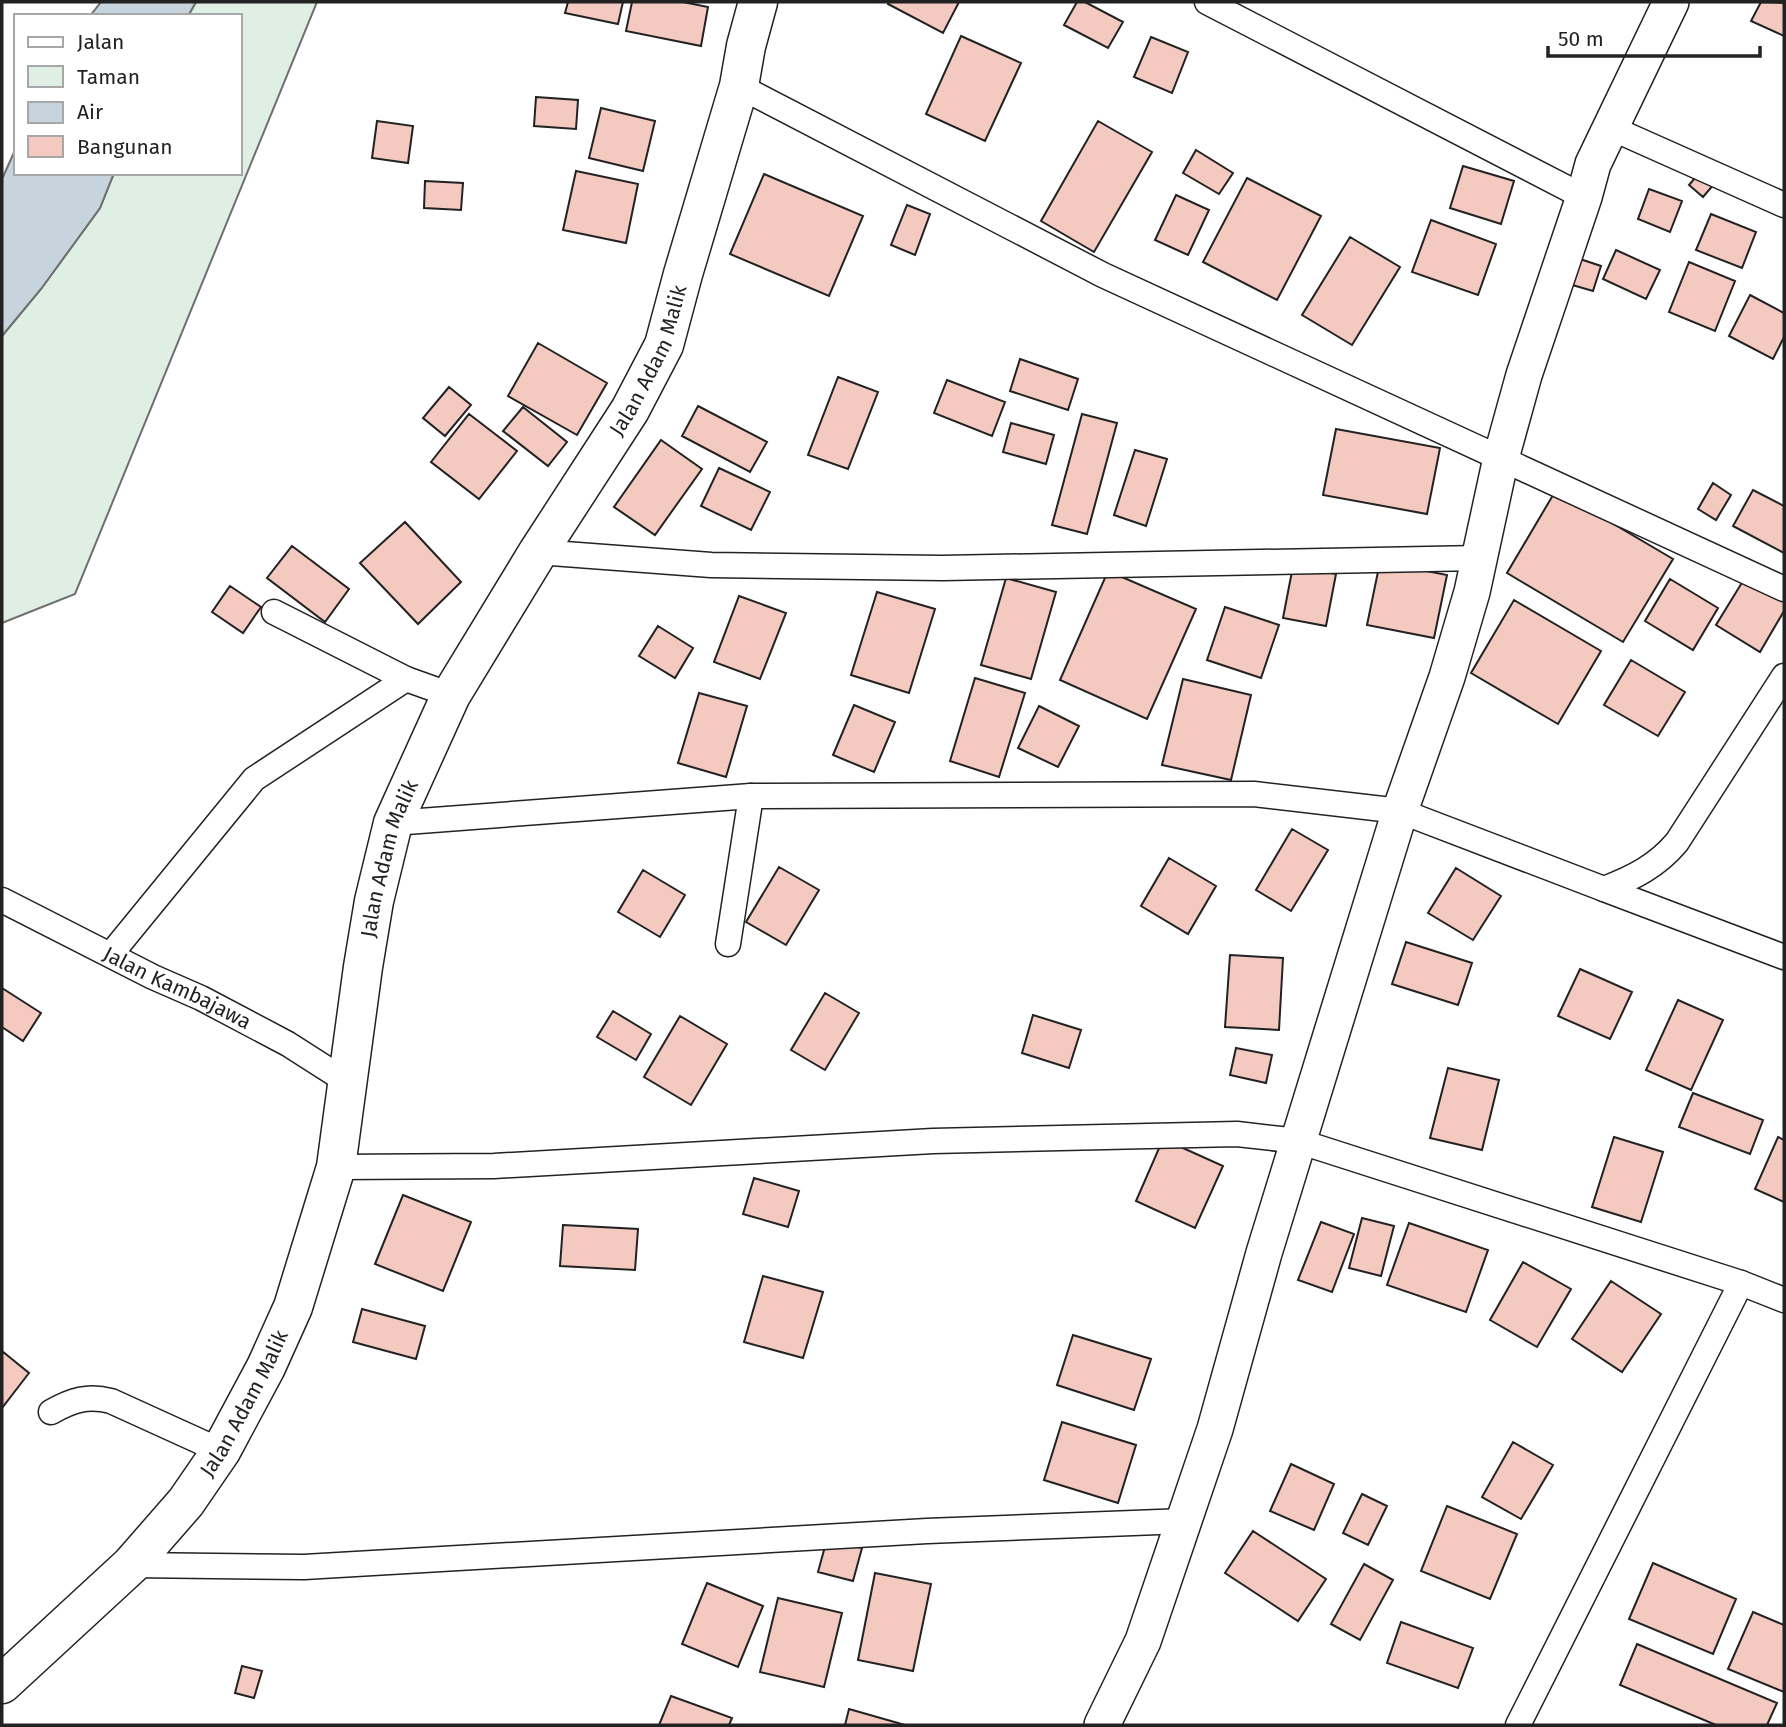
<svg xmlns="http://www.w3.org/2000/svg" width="1786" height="1727" viewBox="0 0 1786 1727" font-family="'Fira Sans',sans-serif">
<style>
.green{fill:#e0efe3;stroke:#6f6f6f;stroke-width:2}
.water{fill:#c7d3dd;stroke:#6f6f6f;stroke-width:2}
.building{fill:#f3c9c0;stroke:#222;stroke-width:2}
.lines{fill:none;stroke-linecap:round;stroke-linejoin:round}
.street-casing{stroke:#222;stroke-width:27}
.secondary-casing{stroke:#222;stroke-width:38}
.highway-casing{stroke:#222;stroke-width:41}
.street{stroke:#fff;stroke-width:24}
.secondary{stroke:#fff;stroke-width:35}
.highway{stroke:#fff;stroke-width:38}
.labels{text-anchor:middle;stroke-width:5;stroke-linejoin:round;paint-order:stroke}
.street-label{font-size:21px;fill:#222;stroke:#fff}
</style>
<rect width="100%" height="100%" fill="#fff"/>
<path class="green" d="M196 2H317L75 594 2 623V336L41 289 100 208 114 173H240V16H188Z"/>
<path class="water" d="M101 2H196L188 16H90Z
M16 148V173H114L100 208 41 289 2 336V179Z"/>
<path class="building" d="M568 2H623L618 24 565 13Z
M632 2H683L708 7 701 46 626 31Z
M889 2H959L943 33 888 4Z
M1077 2H1085L1123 22 1108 48 1064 25Z
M1761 2 1784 3V36L1751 21Z
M961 36 1021 63 985 141 926 114Z
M1151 37 1188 52 1172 93 1134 77Z
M536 97 578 100 576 129 534 126Z
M601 108 655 121 643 171 589 158Z
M377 121 413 126 408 163 372 158Z
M1098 121 1152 152 1094 252 1041 221Z
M1196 150 1233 173 1219 194 1183 173Z
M1463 166 1514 181 1501 224 1450 208Z
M576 171 638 184 626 243 563 230Z
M1700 172 1715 183 1703 197 1689 185Z
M764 174 863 216 829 296 730 254Z
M1247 178 1321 216 1277 300 1203 262Z
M425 181 463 183 461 210 424 208Z
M1649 189 1682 201 1670 232 1638 219Z
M1176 195 1209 210 1188 255 1155 240Z
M907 205 930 214 915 255 891 245Z
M1711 214 1756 232 1742 268 1696 250Z
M1431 220 1496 244 1478 295 1412 272Z
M1350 237 1400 267 1352 345 1302 315Z
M1616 250 1660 270 1646 299 1603 279Z
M1577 258 1601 266 1593 291 1569 284Z
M1689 262 1735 281 1715 331 1669 312Z
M1750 295 1784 313V337L1773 359 1729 336Z
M538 343 607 383 577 435 508 396Z
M1020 359 1078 379 1068 410 1010 391Z
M838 377 878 392 848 469 808 455Z
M947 380 1005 402 992 436 934 413Z
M449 387 471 405 445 436 423 418Z
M698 406 767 442 750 472 682 436Z
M523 407 567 442 548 466 503 431Z
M469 414 517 451 479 499 431 462Z
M1082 414 1117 423 1087 534 1052 525Z
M1011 423 1054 435 1046 464 1003 452Z
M1336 429 1440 448 1427 514 1323 495Z
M661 440 702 469 655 535 614 507Z
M1135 450 1167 459 1146 526 1114 515Z
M719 468 770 492 751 530 701 506Z
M1713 483 1731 495 1716 520 1698 509Z
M1556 490 1673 559 1623 642 1507 573Z
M1753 490 1784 506V553L1733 526Z
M405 522 461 582 418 624 360 563Z
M292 546 349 589 325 622 267 578Z
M1380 562 1447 575 1434 638 1367 625Z
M1293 566 1336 574 1326 626 1283 618Z
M1108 571 1196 609 1147 719 1060 680Z
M1746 576 1784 599V611L1760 652 1716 625Z
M1006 578 1056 592 1031 679 981 665Z
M1670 579 1718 608 1693 650 1645 621Z
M230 586 261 607 243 633 212 612Z
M877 592 935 609 909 693 851 675Z
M739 596 786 613 760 679 714 662Z
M1514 600 1601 651 1558 724 1471 673Z
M1225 607 1279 625 1261 678 1207 660Z
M658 626 693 648 675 678 639 656Z
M1631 660 1685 692 1658 736 1604 705Z
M975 678 1025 693 999 777 950 761Z
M1183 679 1251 695 1231 780 1162 765Z
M699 693 747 706 726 777 678 763Z
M854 705 895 722 874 772 833 755Z
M1039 706 1079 726 1058 767 1018 748Z
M1292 829 1328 850 1291 911 1256 890Z
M1169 858 1216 886 1188 934 1141 906Z
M779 867 819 890 786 945 746 922Z
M1456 868 1501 896 1473 940 1428 913Z
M643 870 685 895 660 937 618 912Z
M1406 942 1472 963 1458 1005 1392 984Z
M1230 955 1283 958 1279 1030 1225 1027Z
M1580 969 1632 992 1610 1039 1558 1016Z
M2 988 41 1013 23 1041 2 1027Z
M825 993 859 1013 825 1070 791 1050Z
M1678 1000 1723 1020 1691 1090 1646 1070Z
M613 1011 651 1034 636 1060 597 1037Z
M1033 1015 1081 1030 1069 1068 1022 1053Z
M680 1016 727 1044 691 1105 644 1077Z
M1236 1048 1272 1055 1266 1083 1230 1075Z
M1448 1068 1499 1080 1482 1150 1430 1138Z
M1693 1093 1763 1120 1750 1154 1679 1127Z
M1614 1137 1663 1152 1641 1222 1592 1207Z
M1778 1137 1784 1140V1202L1755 1189Z
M1163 1139 1223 1166 1195 1228 1136 1201Z
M754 1178 799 1191 788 1227 743 1214Z
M403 1195 471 1222 443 1291 375 1264Z
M1362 1218 1394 1226 1381 1276 1349 1268Z
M1321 1222 1354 1234 1332 1292 1298 1280Z
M1409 1223 1488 1250 1466 1312 1387 1285Z
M563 1225 638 1229 635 1270 560 1266Z
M1523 1262 1571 1289 1537 1347 1490 1320Z
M763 1276 823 1292 803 1358 744 1342Z
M1611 1281 1661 1314 1622 1372 1572 1339Z
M362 1309 425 1326 416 1359 353 1342Z
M1073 1335 1151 1359 1134 1410 1057 1385Z
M2 1351 29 1373 2 1408Z
M1062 1422 1136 1445 1118 1503 1044 1480Z
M1513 1442 1553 1465 1521 1519 1482 1497Z
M1291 1464 1334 1484 1314 1530 1270 1511Z
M1362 1494 1387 1506 1368 1545 1343 1533Z
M1447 1506 1517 1534 1490 1599 1421 1571Z
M1253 1531 1326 1579 1298 1621 1225 1573Z
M827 1539 862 1548 853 1581 818 1572Z
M1653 1563 1736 1599 1713 1654 1629 1619Z
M1364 1564 1393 1580 1360 1640 1331 1624Z
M875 1573 931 1584 913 1671 858 1660Z
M707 1583 763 1606 738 1667 682 1644Z
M778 1598 842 1613 824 1687 760 1672Z
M1753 1612 1784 1625V1692L1728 1669Z
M1401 1622 1473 1648 1458 1688 1387 1663Z
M1637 1644 1777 1703 1767 1725H1716L1620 1685Z
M242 1666 262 1671 254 1698 235 1693Z
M671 1696 732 1718 729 1725H659Z
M849 1709 905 1725H845Z"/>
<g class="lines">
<g class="street-casing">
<g id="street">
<path d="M1207 2 1584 197"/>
<path d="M739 86 1103 275 1784 589"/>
<path d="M1609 127 1784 205"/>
<path d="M538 552 711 565 943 568 1480 558"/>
<path d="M274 612 406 679"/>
<path d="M393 823 751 796 1254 794 1400 811 1604 889C1633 878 1657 866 1677 842L1784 676"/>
<path d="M1604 889 1784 957"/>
<path id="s1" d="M2 900 153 977 201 998 288 1044 349 1083"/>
<path d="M728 944 751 796"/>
<path d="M111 954 254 779 406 679 451 695"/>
<path d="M336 1167 494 1166 933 1141 1237 1134 1298 1141 1741 1283 1784 1300"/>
<path d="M51 1412C72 1400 88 1395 111 1401L221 1451"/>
<path d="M131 1565 304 1567 927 1531 1185 1521"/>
<path d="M1518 1725 1741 1283"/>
</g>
</g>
<g class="secondary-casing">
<path id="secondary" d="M1102 1725 1143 1641 1215 1429 1264 1253 1400 811 1447 677 1472 592 1501 458 1524 375 1584 197 1593 164 1671 2"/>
</g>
<g class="highway-casing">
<g id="highway">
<path id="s2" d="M2 1684 131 1565 186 1502 221 1451 266 1367 293 1307 336 1167 363 967 374 901 393 823 451 695 538 552 630 410 664 345 683 274 739 86 746 46 758 2"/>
</g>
</g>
<use href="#street" class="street"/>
<use href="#secondary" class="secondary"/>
<use href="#highway" class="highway"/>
</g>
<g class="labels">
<g class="street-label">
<text dy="7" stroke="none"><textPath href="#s2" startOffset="1508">Jalan Adam Malik</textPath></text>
<text dy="7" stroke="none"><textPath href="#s2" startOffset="942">Jalan Adam Malik</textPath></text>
<text dy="7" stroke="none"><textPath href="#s1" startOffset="196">Jalan Kambajawa</textPath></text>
<text dy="7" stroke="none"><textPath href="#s2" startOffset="374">Jalan Adam Malik</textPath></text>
</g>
</g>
<rect width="1786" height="1727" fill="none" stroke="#222222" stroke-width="7"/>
<rect x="14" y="14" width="228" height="161" fill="#ffffff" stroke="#a7a7a7" stroke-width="2"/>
<rect x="28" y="37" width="35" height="10" fill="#ffffff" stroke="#a7a7a7" stroke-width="2"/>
<text x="77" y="49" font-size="21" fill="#222222">Jalan</text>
<rect x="28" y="66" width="35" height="21" fill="#e0efe3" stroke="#a7a7a7" stroke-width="2"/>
<text x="77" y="84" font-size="21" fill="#222222">Taman</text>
<rect x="28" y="102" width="35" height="21" fill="#c7d3dd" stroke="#a7a7a7" stroke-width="2"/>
<text x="77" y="119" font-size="21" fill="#222222">Air</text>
<rect x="28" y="136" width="35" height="21" fill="#f3c9c0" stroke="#a7a7a7" stroke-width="2"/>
<text x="77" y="154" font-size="21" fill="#222222">Bangunan</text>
<path d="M1548 46v10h212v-10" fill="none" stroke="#222222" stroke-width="3.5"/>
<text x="1558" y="46" font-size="21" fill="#222222" stroke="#ffffff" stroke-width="5" paint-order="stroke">50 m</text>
</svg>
